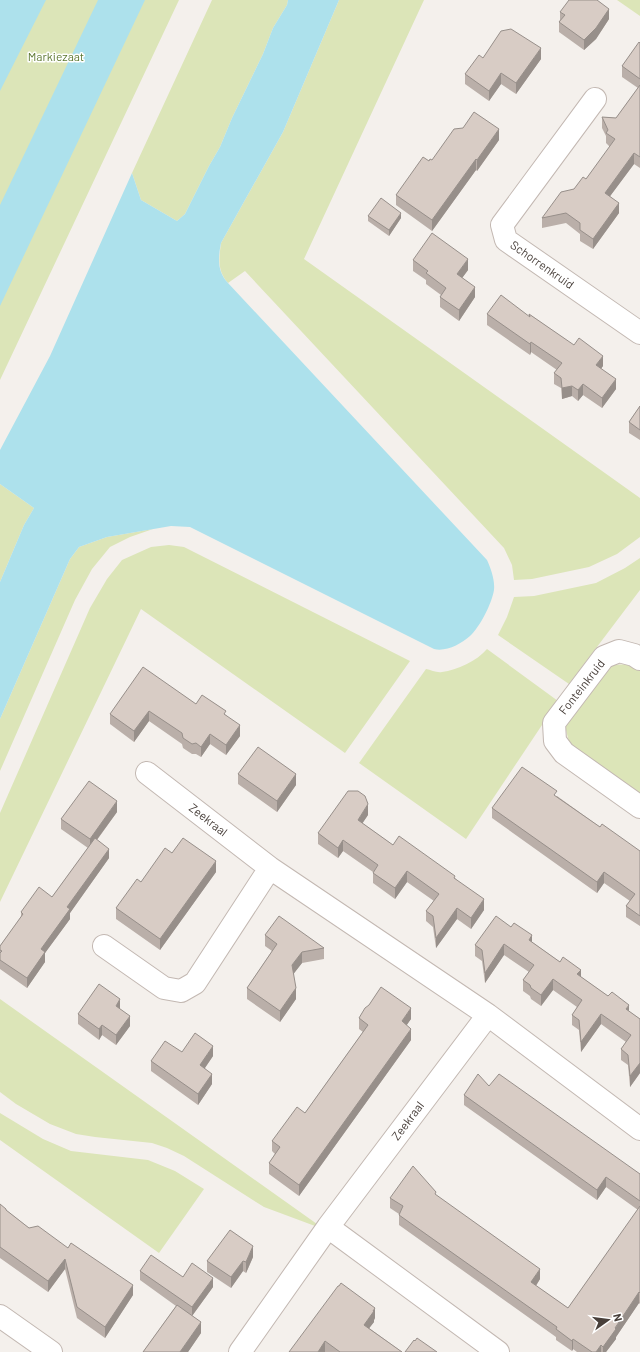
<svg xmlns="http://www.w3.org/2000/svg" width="640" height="1352" viewBox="0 0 640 1352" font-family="Barlow,sans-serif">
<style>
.green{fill:#dce5b8}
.water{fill:#ade1ec}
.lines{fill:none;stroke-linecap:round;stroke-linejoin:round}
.minor-casing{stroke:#c3b8b2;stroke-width:24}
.minor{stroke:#fff;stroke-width:22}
.wall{fill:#baafa9}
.shaded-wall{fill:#978f8a}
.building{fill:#d8ccc5;stroke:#978f8a}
.labels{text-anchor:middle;stroke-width:3;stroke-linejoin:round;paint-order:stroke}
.park-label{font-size:12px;fill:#5c7730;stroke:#fff}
.street-label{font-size:12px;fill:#483f3a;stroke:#fff}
</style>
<rect width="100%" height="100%" fill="#f4f0ec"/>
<path class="green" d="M0 0H179L0 380Z
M212 0H288L287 5 273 28 263 54 232 118 220 147 209 166 185 214 177 221 141 200 132 173Z
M339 0H424L304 259 640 498V537L617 554 589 567 532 579 514 580 512 565 504 548 245 271 228 283C217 271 219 258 221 243L283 132Z
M617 0H640V16Z
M0 484 34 508 24 525 0 582Z
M153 529 130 537 110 547 92 569 75 600 0 771V719L70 559 79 547 107 537Z
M169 545 184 547 410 661 345 753 141 609 0 902V813L90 608 107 579 122 560 151 547Z
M640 558V590L569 684 498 635 507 617 514 597 534 596 596 583 625 568Z
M487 649 558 701 466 839 359 763 426 669C431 670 437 673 442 672 457 670 477 661 487 649Z
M633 664 640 670V796L570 746 565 726 610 665Z
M0 999 317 1224 315 1226 264 1207 184 1156 167 1148 152 1143 95 1137 76 1134 50 1124 16 1104 0 1092Z
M0 1113 43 1139 71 1151 148 1160 175 1171 204 1189 159 1253 0 1140Z"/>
<path class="water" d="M0 0H46L0 91Z
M98 0H145L0 306V205Z
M288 0H339L283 132 221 243C218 258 217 271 228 283L487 560C491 569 495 580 494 590 492 603 480 627 470 636 461 644 446 652 434 649L190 527 171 526 107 537 79 547 70 559 0 719V582L24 525 34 508 0 484V450L50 356 132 173 141 200 177 221 185 214 209 166 220 147 232 118 263 54 273 28 287 5Z"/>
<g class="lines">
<g class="minor-casing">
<path id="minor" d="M595 99 502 225 506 240 640 333
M640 659 634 655 619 651 604 657 554 723 555 741 564 753 640 807
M147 773 270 868 488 1015 640 1129
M104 946 164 988 181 991 195 983 270 868
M328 1227 498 1352
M0 1316 51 1352
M240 1352 328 1227 488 1015"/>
</g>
<use href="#minor" class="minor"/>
</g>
<path class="wall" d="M560 12 609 19 596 39 584 50 559 32V22L560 20Z
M640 43V168L634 164 610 196 619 213 593 249 580 241V234L566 223 542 228V218L574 189 586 179 610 147 606 143V136L602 128V117L616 118 638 88 622 77V66Z
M483 58 541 59 516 94 501 84 489 101 465 84V74Z
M499 140 477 171 476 170 432 231 396 205V195L429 161Z
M368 216 401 218 389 236 368 221Z
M413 260 468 270 462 278 475 297 459 321 440 307V297L441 295 426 284V280L413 271Z
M487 314 529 317V314L603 366 601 368 616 389 602 408 583 395 578 401 572 396 562 399 561 388 554 384V373L557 370 531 352 530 355 487 325Z
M640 406V440L629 433V422Z
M196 704 226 715 240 736 226 755 210 744 201 757 196 754H192L183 748 182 744 149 721 134 742 110 724V714Z
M238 774 296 785 277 812 238 784Z
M557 796 600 827 640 851V926L626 917V906L630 901 604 883 597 893 492 818V808Z
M117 812 97 840 109 858 70 913V919L45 953V962L27 988 0 969V946L21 917V912L52 897 88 848 61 829V819Z
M368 815 362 823 393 845 455 878 484 910 471 929 457 919 436 948 433 927 426 921V911L434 901 407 882 395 899 373 883V872L343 851 338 858 318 844V833Z
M172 853 216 872 160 950 116 919V908L141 882Z
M511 927 640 1019V1073L630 1087 628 1065 621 1060V1049L626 1042 601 1024 581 1052 579 1030 572 1025V1015L577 1007 553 990 541 1006 531 999 530 996 523 991V980L529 972 504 955 485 983 482 961 475 956V945Z
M265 935 324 948V959L302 963 293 974 296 999 280 1022 247 999V988L272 951 265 946Z
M120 1009 130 1026 116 1045 102 1035 99 1040 78 1024V1014Z
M359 1018 411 1019 406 1025 411 1040 299 1196 269 1174V1163L275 1154 272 1151V1141L305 1113 363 1032 359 1029Z
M182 1052 213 1056 205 1068 212 1084 198 1105 151 1071V1061Z
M489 1086 640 1174V1304L639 1303 616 1337V1339L606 1352H577L573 1349 572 1351 556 1340V1337L399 1225V1214L390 1208V1198L436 1195 540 1279 536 1286 568 1308 638 1210 606 1187 597 1200 464 1105V1095Z
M0 1204 6 1210 29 1228 133 1295 105 1338 77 1318 65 1269 48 1292 0 1258Z
M253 1257 246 1273 243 1271 231 1288 207 1272V1261Z
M140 1271 183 1277 213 1287 192 1316 201 1333 188 1352H143L176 1306 140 1280Z
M375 1318 374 1320V1322L369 1328 402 1352H289Z"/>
<path class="shaded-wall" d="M609 9V19L596 39 584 50V40Z
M541 48V59L516 94V83Z
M501 73V84L489 101V91Z
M499 129V140L477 171V160Z
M634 153V164L605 203V193Z
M476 159V170L432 231V220Z
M619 203V213L593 249V239Z
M401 213V218L389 236V230Z
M468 259V270L457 285V274Z
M475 287V297L459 321V310Z
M531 342V352L530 355V344Z
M603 356V366L596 376V365Z
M616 379V389L602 408V398Z
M583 384V395L578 401V390Z
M572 386V396L562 399V388Z
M149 711V721L134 742V731Z
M240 725V736L226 755V745Z
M210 734V744L201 757V747Z
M296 774V785L277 812V801Z
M117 801V812L90 849V839Z
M368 804V815L358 830V820Z
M343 840V851L338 858V848Z
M109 849V858L70 913V919L45 953V962L27 988V978L41 949 67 907Z
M216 861V872L160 950V939Z
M407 871V882L395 899V888Z
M604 872V883L597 893V882Z
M484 899V910L471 929V918Z
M457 908V919L436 948V938Z
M532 935V946L529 940Z
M504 944V955L485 983V973Z
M302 952V963L292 976V965Z
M581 970V980L577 974Z
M553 979V990L541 1006V995Z
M296 988V999L280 1022V1011Z
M120 999V1010L116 1006Z
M629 1005V1015L626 1009Z
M411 1008V1019L402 1032V1021Z
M601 1014V1024L581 1052V1042Z
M130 1016V1026L116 1045V1035Z
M102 1025V1035L99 1040V1029Z
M411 1029V1040L299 1196V1185Z
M213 1046V1056L200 1075V1065Z
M640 1063V1073L630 1087V1076Z
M212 1074V1084L198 1105V1094Z
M606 1177V1187L597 1200V1190Z
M253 1246V1257L246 1273V1262Z
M65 1259V1269L48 1292V1281Z
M243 1261V1271L231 1288V1277Z
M540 1269V1279L531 1293V1282Z
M213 1278V1287L192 1316V1307Z
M133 1285V1295L105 1338V1327Z
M639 1292V1303L616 1337V1339L606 1352H603V1347Z
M375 1308V1318L374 1320V1322L364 1335V1325Z
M201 1322V1333L188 1352H180Z
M573 1339V1349L572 1351V1341Z
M325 1341V1352H318Z
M601 1345V1352H596Z"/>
<path class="building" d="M569 0H597L609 9 596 28 584 40 559 22 565 15 560 12Z
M511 29 541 48 516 83 501 73 489 91 465 74 479 55 483 58 501 31Z
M639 42 640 43V79L622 66Z
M640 85V157L634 153 605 193 619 203 593 239 580 230V223L566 213 542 218 561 192 574 189 583 177 586 179 615 139 606 133 608 130 602 117 616 118Z
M474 112 499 129 477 160 476 159 432 220 396 195 423 157 429 161 430 159 432 160 454 129 463 128Z
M381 198 401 213 389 230 368 216Z
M432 233 468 259 457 274 475 287 459 310 440 297 446 288 426 273 428 271 413 260Z
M501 295 530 317 529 314 574 345 579 338 603 356 596 365 616 379 602 398 583 384 578 390 572 386 562 388 561 378 554 373 562 363 531 342 530 344 487 314Z
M640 406V430L629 422Z
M143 667 196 704 202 695 226 711 224 714 240 725 226 745 210 734 201 747 196 743 192 744 183 738 182 733 149 711 134 731 110 714Z
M258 747 296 774 277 801 238 774Z
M522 767 557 791 554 795 600 827 602 824 640 851V916L626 906 635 894 604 872 597 882 492 808Z
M89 781 117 801 90 839 61 819Z
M348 791H358L365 796 368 804 358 820 393 845 399 836 455 876 454 878 484 899 471 918 457 908 436 938 433 916 426 911 439 894 407 871 395 888 373 873 378 865 343 840 338 848 318 833Z
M95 838 109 849 67 907 70 909 41 949 45 952 27 978 0 960V953L2 951 0 950V946L23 914 21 912 39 887 52 897Z
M183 838 216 861 160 939 116 908 137 879 141 882 165 848 172 853Z
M279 916 324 948 302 952 292 965 296 988 280 1011 247 988 277 944 265 935Z
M496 916 511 927 514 923 532 935 529 940 560 962 563 957 581 970 577 974 608 996 612 992 629 1005 626 1009 640 1019V1063L630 1076 628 1055 621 1049 631 1035 601 1014 581 1042 579 1020 572 1015 582 1000 553 979 541 995 531 988 530 985 523 980 534 965 504 944 485 973 482 950 475 945Z
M99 984 120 999 116 1006 130 1016 116 1035 102 1025 99 1029 78 1014Z
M381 987 411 1008 402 1021 411 1029 299 1185 269 1163 280 1147 272 1141 297 1107 305 1113 368 1025 359 1018 365 1008 369 1005Z
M195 1033 213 1046 200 1065 212 1074 198 1094 151 1061 165 1041 182 1052Z
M478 1074 489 1086 499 1074 640 1174V1201L606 1177 597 1190 464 1095Z
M413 1166 436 1192 435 1194 540 1269 531 1282 568 1308 640 1206V1293L639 1292 615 1328 616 1329 603 1347 601 1345 596 1352H592L573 1339 572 1341 556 1329 557 1327 399 1215 403 1206 390 1198Z
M0 1204 6 1209V1210L29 1228 38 1226 68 1248 71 1243 133 1285 105 1327 77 1307 65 1259 48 1281 0 1247Z
M230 1230 253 1246 246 1262 243 1261 231 1277 207 1261Z
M151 1255 183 1277 192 1263 213 1278 192 1307 140 1271Z
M341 1283 375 1308 373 1311H374L364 1325 402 1352H340L325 1341 318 1352H289L338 1286H339Z
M177 1305 201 1322 180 1352H143Z
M417 1338 437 1352H405L414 1340 415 1341Z"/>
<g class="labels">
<g class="park-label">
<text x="56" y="61">Markiezaat</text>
</g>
<g class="street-label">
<text transform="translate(542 265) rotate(35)" y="4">Schorrenkruid</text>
<text transform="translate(582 687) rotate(-52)" y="4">Fonteinkruid</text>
<text transform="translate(208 820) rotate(38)" y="4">Zeekraal</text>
<text transform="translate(408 1121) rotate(-53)" y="4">Zeekraal</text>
</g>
</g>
<g transform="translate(608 1320) rotate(76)" stroke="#ffffff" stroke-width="3" paint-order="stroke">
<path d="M0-3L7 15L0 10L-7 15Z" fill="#483f3a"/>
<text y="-6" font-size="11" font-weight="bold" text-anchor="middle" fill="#483f3a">N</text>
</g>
</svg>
